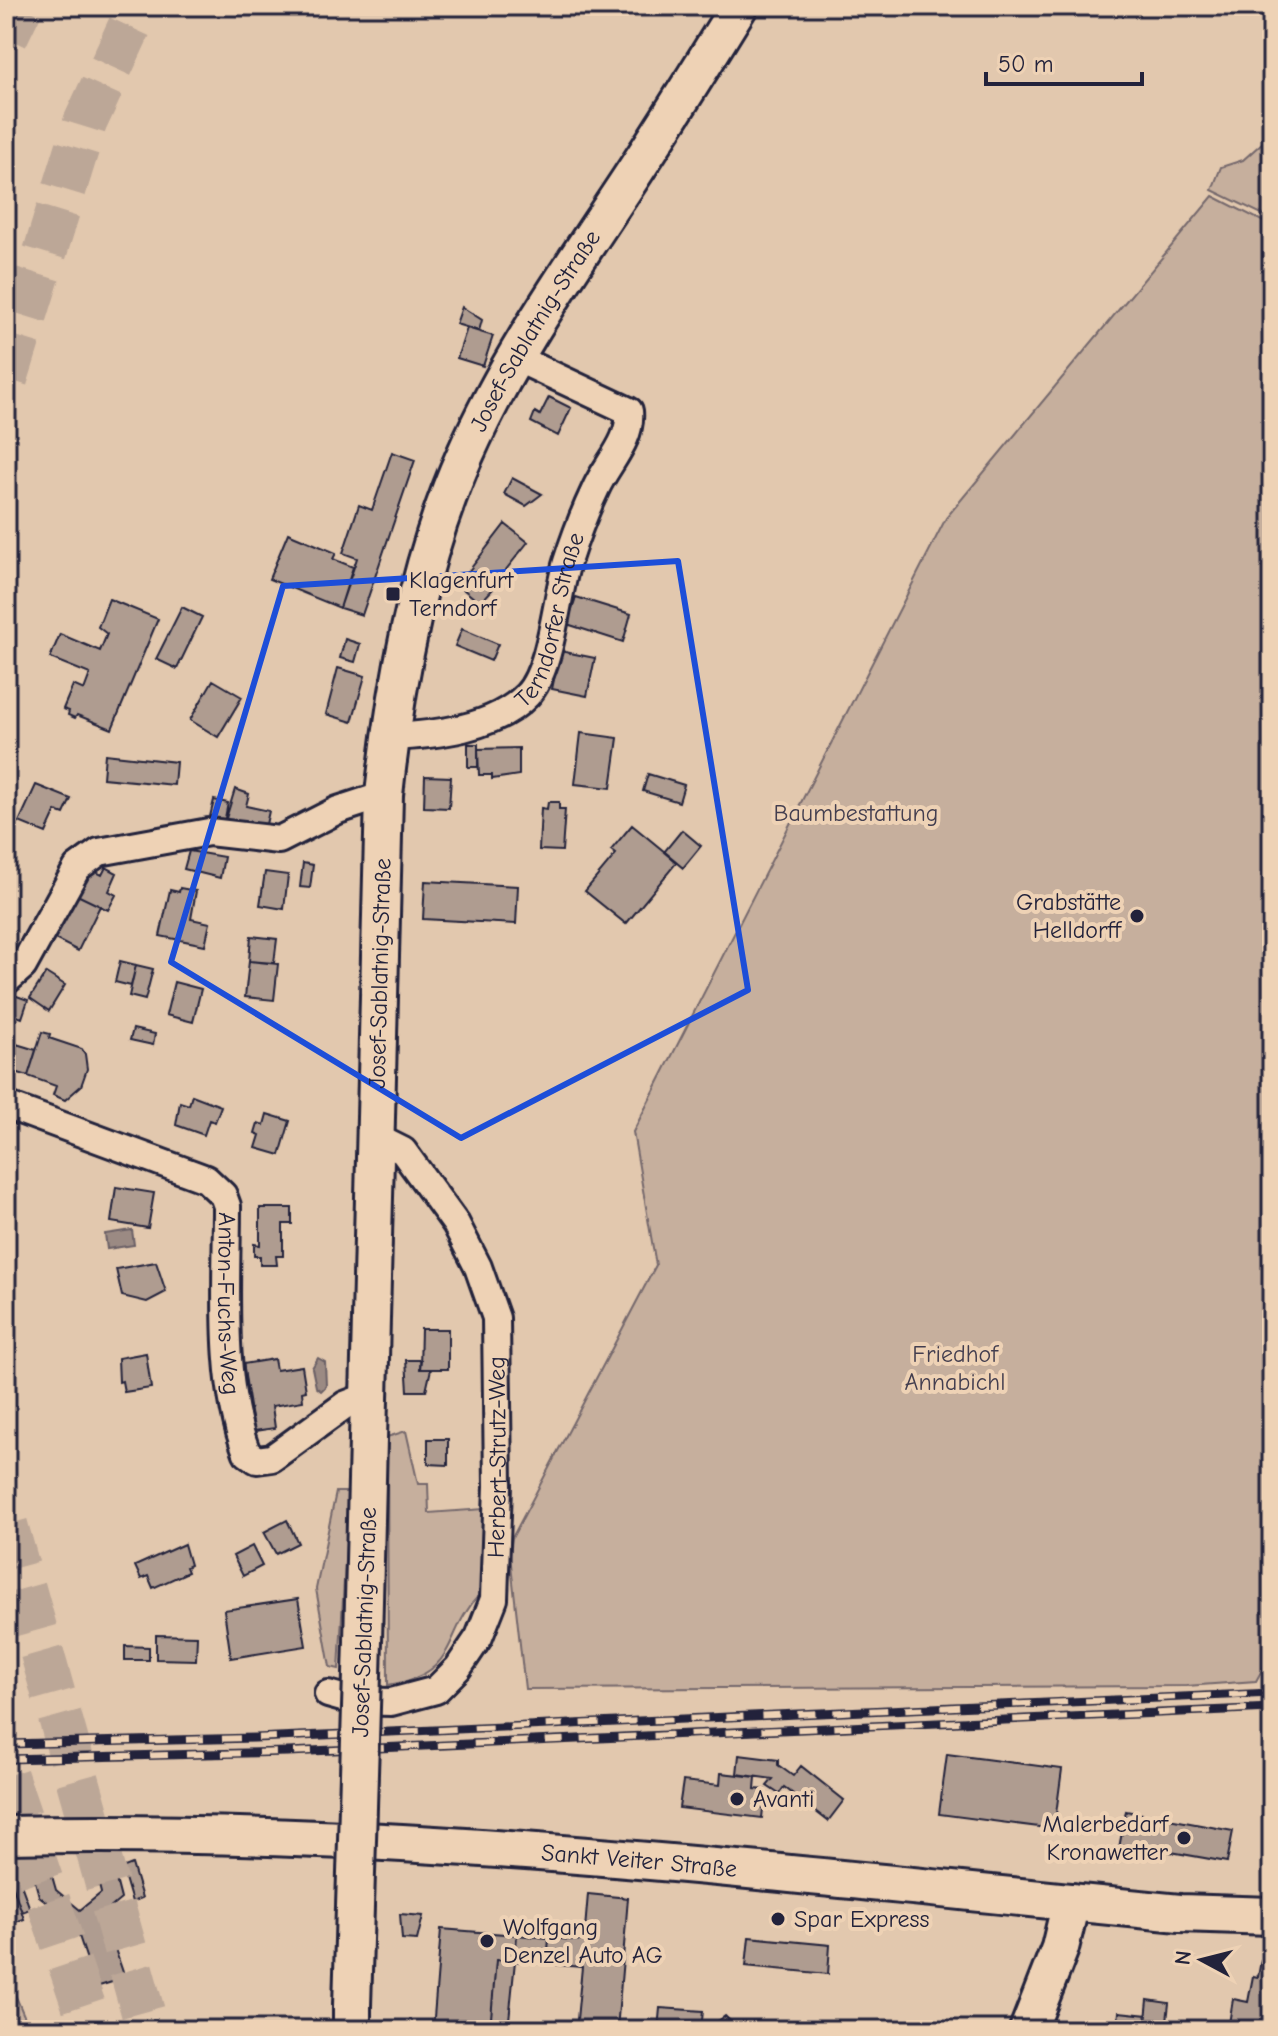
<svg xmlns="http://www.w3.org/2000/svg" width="1278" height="2036" viewBox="0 0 1278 2036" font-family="'Comic Neue',sans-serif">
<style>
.green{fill:#c6af9d;stroke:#74686c;stroke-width:2}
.water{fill:#9b8a83;stroke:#6b6066;stroke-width:2}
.building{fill:#af9c90;stroke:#22223b;stroke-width:2}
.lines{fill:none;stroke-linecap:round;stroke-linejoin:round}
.highway-tunnel{stroke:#bca797;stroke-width:44;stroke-dasharray:44 22;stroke-linecap:butt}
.street-casing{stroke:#22223b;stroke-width:32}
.secondary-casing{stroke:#22223b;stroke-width:42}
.street{stroke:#eed2b5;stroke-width:26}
.secondary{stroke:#eed2b5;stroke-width:36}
.rail-casing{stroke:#22223b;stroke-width:9}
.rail{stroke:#eed2b5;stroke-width:6;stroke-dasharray:18;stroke-linecap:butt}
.secondary-bridge-casing{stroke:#22223b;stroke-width:42;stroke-linecap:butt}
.secondary-bridge{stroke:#eed2b5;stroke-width:36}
.marked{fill:none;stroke:#1d4ed8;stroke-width:6;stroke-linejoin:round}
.poi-dot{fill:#22223b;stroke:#eed2b5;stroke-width:3}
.labels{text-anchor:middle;stroke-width:8;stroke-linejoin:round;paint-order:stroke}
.street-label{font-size:24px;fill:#22223b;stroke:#eed2b5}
.poi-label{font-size:24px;fill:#22223b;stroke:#eed2b5;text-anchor:start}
.park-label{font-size:24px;fill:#433e4f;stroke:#eed2b5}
</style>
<rect width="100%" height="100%" fill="#e2c8ae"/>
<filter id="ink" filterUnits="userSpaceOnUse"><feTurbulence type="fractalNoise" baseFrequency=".0125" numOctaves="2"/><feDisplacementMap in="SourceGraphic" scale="16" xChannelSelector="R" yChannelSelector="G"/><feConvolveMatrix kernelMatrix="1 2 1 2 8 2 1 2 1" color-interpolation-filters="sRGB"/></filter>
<g filter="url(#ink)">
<path class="green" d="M1272 134V219L1212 190 1221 167 1243 160Z
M1213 196 1272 226V1652L1256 1681 1186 1686 525 1689 510 1555 512 1538 656 1265 633 1132 946 518Z
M406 1431 418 1484H428L429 1513 484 1509 481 1593C441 1634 462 1673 388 1685L387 1437Z
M336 1492H349L339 1669 330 1667 316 1589Z
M6 1973 30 2030H6Z"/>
<path class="water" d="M132 1230 134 1245 107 1249 105 1234Z
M318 1358 325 1362 326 1386 321 1391 316 1387 312 1368Z"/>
<path class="building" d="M462 307 482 320 479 331 456 324Z
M467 328 493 336 483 366 457 358Z
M549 397 571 408 558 436 531 422 535 412 540 415Z
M392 452 415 460 362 615 340 608 357 558 343 553 359 505 372 510Z
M512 478 542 494 526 506 504 494Z
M505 524 528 542 505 571 508 573 480 603 458 585Z
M288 533 336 553 333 559 353 567 340 608 269 579Z
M576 597 631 614 623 642 567 624Z
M109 599 158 619 112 729 77 715 75 718 68 715 69 711 63 709 73 685 84 690 90 674 50 658 60 634 100 651 107 634 98 627Z
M182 607 202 617 177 669 156 659Z
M462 629 498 644 491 661 455 646Z
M345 639 360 644 355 662 340 658Z
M560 651 595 658 587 696 552 689Z
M338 668 365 676 352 722 326 714Z
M213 680 242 697 218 737 190 720Z
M581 733 618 738 611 788 575 784Z
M468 744H478V767H468Z
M519 748V775L492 779V775H479L478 749Z
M105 754 176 762 174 785 103 778Z
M648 774 684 785 679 802 643 791Z
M425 776 451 777 449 808 424 807Z
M36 785 71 799 64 814 56 811 46 833 19 822Z
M235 789 249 794 246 806 269 811 264 833 224 825Z
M214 800 228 803 223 828 208 825Z
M548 802H559V809H565L562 851 539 850 541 808 547 809Z
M632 825 677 862 626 924 585 891 616 854 611 850Z
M682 830 701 846 683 868 664 852Z
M189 851 224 857 220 878 184 869Z
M303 863 313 865 310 888 300 887Z
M86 867 102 875 106 867 117 873 109 891 116 895 108 910 73 893Z
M265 872 288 875 284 909 260 905Z
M425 881 518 886 516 924 423 919Z
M180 888 196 891 191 919 210 923 205 945 160 936 170 890 179 892Z
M73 893 100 906 78 951 51 937Z
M251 936 277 939 274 963 249 961Z
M120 961 136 965 131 986 115 982Z
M249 961 278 964 274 1000 245 997Z
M136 965 153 969 145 1000 129 996Z
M46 973 65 985 49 1011 30 998Z
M174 982 201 989 193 1022 166 1015Z
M14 995 28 1000 22 1018 6 1012V999Z
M133 1029 155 1034 153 1045 130 1040Z
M42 1032 50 1034 49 1038 82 1049 85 1054 87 1069 81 1086 65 1100 53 1095 56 1086 28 1076Z
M13 1043 36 1050 28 1076 6 1069Z
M192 1095 221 1106 215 1122 209 1120 204 1135 176 1125 180 1102 189 1105Z
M267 1114 290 1121 280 1155 256 1148 260 1135 255 1133 258 1123 264 1125Z
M116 1187 154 1193 148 1228 111 1222Z
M260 1208H292V1224H283V1256H276L277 1265H260V1256H254V1244L260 1245Z
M156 1262 166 1292 147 1302 122 1296 116 1269Z
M421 1329H448V1369H420Z
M146 1353 151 1388 124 1392 122 1381 119 1382 118 1358Z
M274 1359 276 1370 302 1366 306 1391 302 1392 303 1401 272 1406 275 1428 254 1431 243 1364Z
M406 1360H421L420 1369H431L426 1391H408Z
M428 1439H448V1465L428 1464Z
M287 1520 298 1543 276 1554 264 1532Z
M184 1544 190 1565 186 1567 188 1572 153 1588 148 1576 141 1579 135 1566Z
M252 1546 262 1566 243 1576 233 1556Z
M298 1599 306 1646 231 1658 224 1610Z
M156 1635 197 1636 196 1660 156 1659Z
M125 1646 149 1647V1660H125Z
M947 1754 1062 1769 1054 1829 939 1814Z
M739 1755 778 1760V1765L793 1776 801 1766 844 1800 828 1821 784 1787 779 1794 767 1786 773 1779 737 1774Z
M721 1773 756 1777 755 1789 765 1790 762 1818 679 1808 683 1781 720 1785Z
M1126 1811 1233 1831 1227 1862 1165 1851 1164 1856 1119 1848Z
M132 1864 142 1898 132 1902 122 1868Z
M15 1868 30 1909 22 1912 7 1871Z
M113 1868 121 1899 103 1914 125 1978 96 1987 75 1924 39 1896 33 1874 50 1869 56 1890 80 1910 101 1893 96 1873Z
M12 1883 24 1919 6 1925V1885Z
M588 1894 628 1898 617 2030H576L582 1967 547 1964 549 1938 584 1941Z
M400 1914 423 1916 417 1940 402 1939Z
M441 1929 517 1935 515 1961 496 1960 490 2030H433Z
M517 1935 549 1938 547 1964 515 1961Z
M749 1937 830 1945 828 1974 746 1966Z
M496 1960 515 1961 508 2030H490Z
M1261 1960 1272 1961V2030H1228L1233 1999 1248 2002 1253 1976 1258 1977Z
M1148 2000 1169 2003 1166 2030H1145Z
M660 2008 703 2011 701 2030H658Z
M1119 2012 1147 2015 1145 2030H1117Z
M725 2016 733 2024 818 2030H717V2022Z"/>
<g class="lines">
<path class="highway-tunnel" d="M6 37 21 6
M6 379 85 123 139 6
M6 1525 148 2030
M6 1776 92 2030"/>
<g class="street-casing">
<g id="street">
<path id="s1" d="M390 737C434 735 495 729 527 695 552 669 556 597 567 562 575 537 585 511 596 488 608 462 632 440 629 411L514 357"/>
<path d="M6 981 23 966 77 868 99 852 209 832 279 840 338 810 384 795"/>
<path id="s2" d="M6 1105 206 1179 223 1195 227 1206C227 1282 219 1382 247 1453L257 1460 272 1458 345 1405 371 1395"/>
<path id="s3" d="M328 1694 353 1701 391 1702 436 1690 458 1668 479 1637 494 1599 498 1486 496 1318 478 1267 456 1224 403 1151 377 1138"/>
</g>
</g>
<g class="secondary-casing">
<g id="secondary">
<path id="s4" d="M363 1641 384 795C396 681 418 560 465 455 505 364 561 283 616 200 659 136 699 71 739 6"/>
<path id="s5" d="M6 1835C399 1826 790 1875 1180 1913L1272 1916"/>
<path d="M352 2006V2030"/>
<path d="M1028 2030 1060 1948 1071 1902"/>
</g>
</g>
<use href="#street" class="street"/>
<use href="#secondary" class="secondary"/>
<g class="rail-casing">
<path id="rail" d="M6 1744 255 1738 1272 1693
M6 1759 288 1752 1272 1708"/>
</g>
<use href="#rail" class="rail"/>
<g class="secondary-bridge-casing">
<path id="secondary-bridge" d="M352 2006 363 1641"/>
</g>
<use href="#secondary-bridge" class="secondary-bridge"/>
</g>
</g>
<path class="marked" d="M678 561 748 990 461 1138 171 962 283 586Z"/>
<g class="poi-dot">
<rect x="385" y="586" width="16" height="16" rx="4"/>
<circle cx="1137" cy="916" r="8"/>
<circle cx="737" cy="1799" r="8"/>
<circle cx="1184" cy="1838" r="8"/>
<circle cx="778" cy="1919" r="8"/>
<circle cx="487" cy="1941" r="8"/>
</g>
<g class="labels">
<g class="street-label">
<text dy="8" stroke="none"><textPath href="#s4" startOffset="1340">Josef-Sablatnig-Straße</textPath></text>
<text dy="8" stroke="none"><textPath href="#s1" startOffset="226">Terndorfer Straße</textPath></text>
<text dy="8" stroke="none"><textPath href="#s4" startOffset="668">Josef-Sablatnig-Straße</textPath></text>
<text dy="8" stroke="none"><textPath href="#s2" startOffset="346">Anton-Fuchs-Weg</textPath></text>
<text dy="8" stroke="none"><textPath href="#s3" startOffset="362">Herbert-Strutz-Weg</textPath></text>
<text transform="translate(364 1622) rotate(-88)" y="8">Josef-Sablatnig-Straße</text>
<text dy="8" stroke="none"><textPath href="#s5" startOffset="634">Sankt Veiter Straße</textPath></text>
</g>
<g class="poi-label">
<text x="409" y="588">Klagenfurt<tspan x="409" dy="28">Terndorf</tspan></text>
<text x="1121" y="910" text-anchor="end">Grabstätte<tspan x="1121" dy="28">Helldorff</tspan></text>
<text x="753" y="1807">Avanti</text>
<text x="1168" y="1832" text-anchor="end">Malerbedarf<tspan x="1168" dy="28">Kronawetter</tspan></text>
<text x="794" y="1927">Spar Express</text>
<text x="503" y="1935">Wolfgang<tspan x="503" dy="28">Denzel Auto AG</tspan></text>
</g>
<g class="park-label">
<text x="856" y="821">Baumbestattung</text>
<text x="955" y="1362">Friedhof<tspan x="955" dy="28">Annabichl</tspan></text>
</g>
</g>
<rect width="1278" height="2036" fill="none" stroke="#eed2b5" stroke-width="32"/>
<rect x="16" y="16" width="1246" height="2004" fill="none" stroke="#22223b" stroke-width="3" filter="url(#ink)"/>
<g transform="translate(1202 1960) rotate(277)" stroke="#eed2b5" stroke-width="6" paint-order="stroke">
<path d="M0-6L14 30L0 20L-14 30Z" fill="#22223b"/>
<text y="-12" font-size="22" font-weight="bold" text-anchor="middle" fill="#22223b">N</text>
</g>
<path d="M986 72v12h156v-12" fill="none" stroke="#22223b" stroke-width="4"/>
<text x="998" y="72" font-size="24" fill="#22223b" stroke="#eed2b5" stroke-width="6" paint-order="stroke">50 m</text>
</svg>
